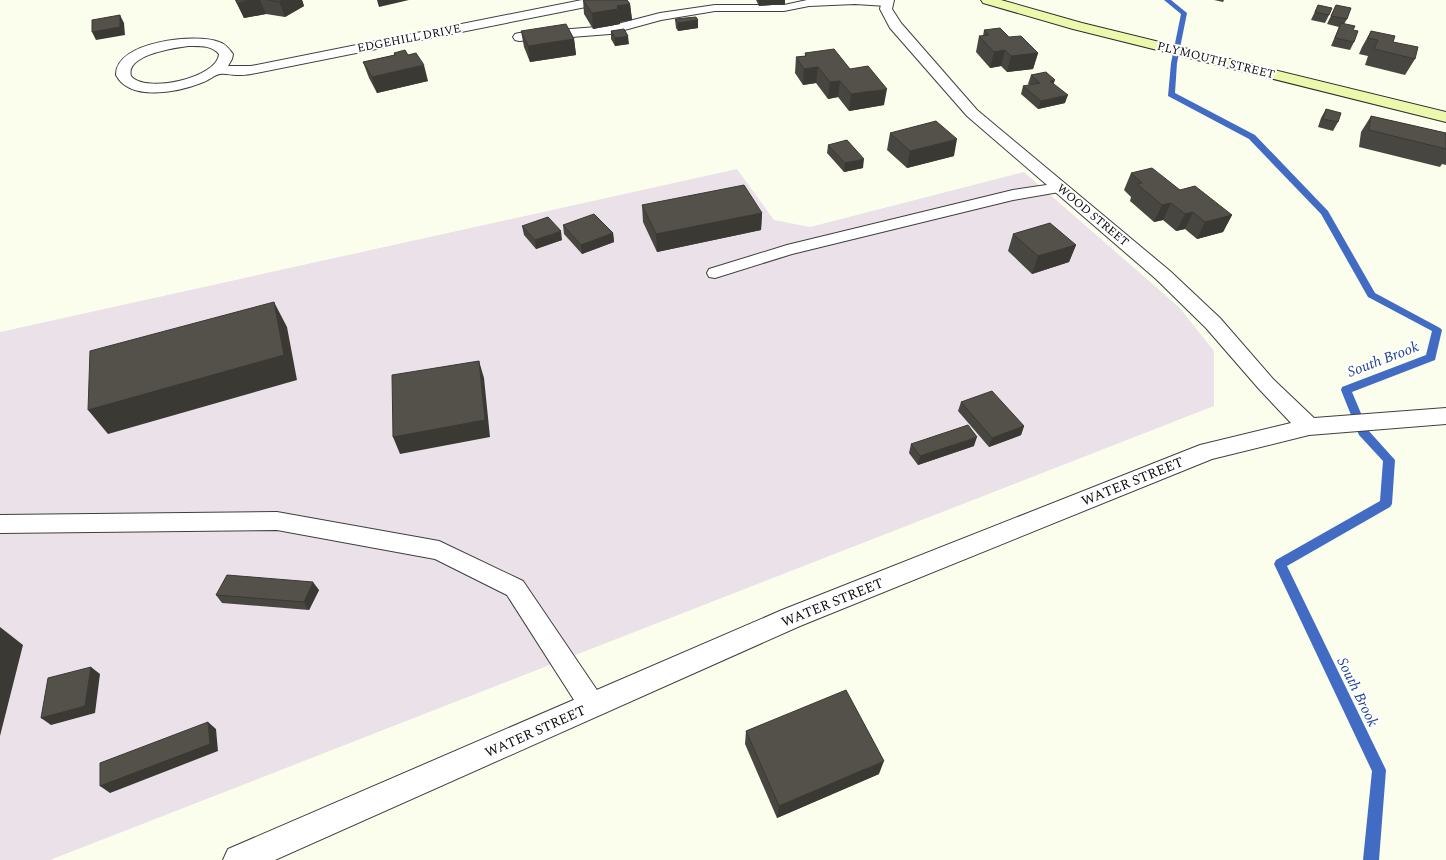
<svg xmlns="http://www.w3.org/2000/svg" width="1446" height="860" viewBox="0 0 1446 860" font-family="Spectral,serif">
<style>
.industrial{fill:#ebe1e9}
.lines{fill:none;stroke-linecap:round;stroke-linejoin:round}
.stream{fill:#426bc3;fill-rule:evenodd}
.lane-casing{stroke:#3f3f3f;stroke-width:2}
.street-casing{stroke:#3f3f3f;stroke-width:2}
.secondary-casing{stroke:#2e2e2e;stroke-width:2}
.lane{fill:#fff;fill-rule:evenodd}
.street{fill:#fff;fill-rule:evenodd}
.secondary{fill:#ecf9ad;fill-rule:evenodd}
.wall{fill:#484640}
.shaded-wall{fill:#3b3934}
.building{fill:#54514a;stroke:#3b3934}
.labels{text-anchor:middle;stroke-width:4;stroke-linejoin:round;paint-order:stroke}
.far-street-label{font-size:12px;fill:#0c0c0c;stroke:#fff}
.street-label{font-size:14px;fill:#0c0c0c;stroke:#fff}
.water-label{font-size:15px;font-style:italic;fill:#1f4095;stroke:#fff}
</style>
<rect width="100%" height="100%" fill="#fcfeed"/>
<path class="industrial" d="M737 169 774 220 810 227 1024 172 1179 307 1214 351V406L50 860H0V332Z"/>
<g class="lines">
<path class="stream" d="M1164 0H1171L1187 13 1177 63 1175 93 1255 135 1328 211 1375 293 1440 328 1442 330 1435 360 1352 392 1368 430 1395 460 1392 504 1390 507 1287 566 1386 770 1379 860H1363L1372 771 1274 564 1276 560 1380 501 1383 461 1359 435 1341 390 1342 387 1426 355 1432 331 1368 297 1321 214 1249 139 1168 96 1171 63 1181 14Z"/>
<g class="lane-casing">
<path id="lane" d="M807 0H889L893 3 891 5 887 6 855 4 809 6 784 11H715L661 20 610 34 519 41 515 40 513 37 515 34 519 33 610 26 660 13 715 5H784Z
M1060 183 1065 185 1068 188 1065 191 1013 200 792 254 715 278 709 277 707 273 709 269 787 245 1013 190Z
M277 512 439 541 523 581 601 696 605 705 601 714 592 717 583 714 507 595 435 559 277 530 0 533V515Z"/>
</g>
<g class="street-casing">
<path id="street" d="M582 0H607L605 3 601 4 251 74C246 75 241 75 236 75 231 75 225 73 220 74 214 75 208 81 201 83 178 92 130 102 116 75 115 41 197 33 219 42 226 44 229 49 233 54L232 59 228 66H251ZM188 46C200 46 211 45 219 54 218 78 145 94 131 76 125 55 174 48 188 46Z
M882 0H894L892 9 901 23 977 110 1170 271 1220 318 1273 379 1314 418 1446 408V424L1309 435 1212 459 800 626 275 860H223L228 849 782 610 1200 445 1291 423 1259 389 1206 328 1156 279 967 116 890 28 880 9Z"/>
</g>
<g class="secondary-casing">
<path id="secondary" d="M981 0H1001L1082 23 1446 112V122L1073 29 983 3Z"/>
</g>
<use href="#lane" class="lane"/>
<use href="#street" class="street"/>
<use href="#secondary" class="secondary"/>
</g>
<path class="wall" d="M235 0H302L304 6 285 17 266 14 244 18Z
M583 0H627L630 4 632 20 620 22V24L593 29 584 14Z
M756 0H785V4L759 6Z
M1214 0H1224L1223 2Z
M1318 5 1329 15 1325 23 1311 20Z
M1336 5 1347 19 1344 24 1353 30 1354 42 1350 50 1331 46 1339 27 1327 24Z
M675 19 698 20V28L678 31 676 28Z
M984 30 1009 37 1038 53 1033 69 1007 72 1001 66 990 68 976 52 979 36H983Z
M521 31 574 39 576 55 530 62 524 47Z
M611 31 629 44 615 46 611 39Z
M1371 31 1393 42 1415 59 1405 75 1365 65 1368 56 1359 54 1362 47Z
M394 53 408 55 428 81 377 93 369 78 363 62 394 55Z
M805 53 850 69 884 105 849 111 838 97 828 99 816 83 803 85 795 73 796 57 805 56Z
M1031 75 1054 84 1065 103 1038 109 1021 94 1023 86 1030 85 1028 84Z
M1326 109 1338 122 1333 131 1318 127 1321 118Z
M1371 116 1446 133V165L1442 164 1440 167 1359 147 1361 132Z
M890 133 954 156 907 168 887 150Z
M828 145 863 168 844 172 827 153Z
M1131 173 1180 190 1232 215 1223 232 1197 239 1185 229 1176 231 1163 220 1154 222 1130 201 1131 197 1124 190Z
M642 205 762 213 761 230 657 252 643 222Z
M563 225 613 233 614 242 582 254 564 234Z
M522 226 562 240 536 249 524 235Z
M1013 234 1076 245 1069 262 1032 274 1008 251Z
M961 402 1024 426 1021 435 989 447 958 411Z
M911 444 974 446 918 465 909 453Z
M319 590 309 610 222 603 216 595Z
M746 731 879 774 777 818 745 744Z"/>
<path class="shaded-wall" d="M252 0H260L266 14 244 18 237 3Z
M283 0H302L304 6 285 17 279 2Z
M377 0H409L379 7Z
M759 0H785V4L759 6Z
M630 4 632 20 620 22V24L593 29 592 13 617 6Z
M120 15 124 23 125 35 96 40 92 32Z
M698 20V28L678 31V23Z
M628 36 629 44 615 46V38Z
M574 39 576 55 530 62 528 46Z
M1005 50 1001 66 990 68 994 52Z
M1038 53 1033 69 1007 72 1011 56Z
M424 65 428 81 377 93 372 77Z
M818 67 816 83 803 85 804 69Z
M1055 80 1052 88 1050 81Z
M840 81 838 97 828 99 830 82Z
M887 89 884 105 849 111 851 94Z
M1068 95 1065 103 1038 109 1041 101Z
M957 139 954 156 907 168 910 151Z
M864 159 863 168 844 172 845 163Z
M1171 203 1163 220 1154 222 1162 205Z
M1193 212 1185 229 1176 231 1185 214Z
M762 213 761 230 657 252 656 234Z
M1232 215 1223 232 1197 239 1205 222Z
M561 231 562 240 536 249 535 240Z
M613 233 614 242 582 254 581 245Z
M1076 245 1069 262 1032 274 1038 256Z
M274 302 287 327 297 380 108 434 88 410Z
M479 361 484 378 490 437 400 454 393 437Z
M1024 426 1021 435 989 447 992 438Z
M977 437 974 446 918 465 920 456Z
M313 582 319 590 309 610 304 602Z
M0 627 23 645 0 736Z
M91 667 100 674 95 713 51 725 41 718Z
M208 722 216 729 218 751 110 793 100 786Z
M884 761 879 774 777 818 779 806Z"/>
<path class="building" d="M236 0H252L237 3Z
M268 0H283L279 2Z
M583 0H627L630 4 617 6 618 9 592 13Z
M1318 5 1332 8 1329 15 1315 12Z
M1336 5 1351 8 1347 19 1331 16Z
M120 15V27L92 32V20Z
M696 17 698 20 678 23 675 19Z
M1341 23 1355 26 1353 30 1358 31 1354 42 1335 38Z
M566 24 574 39 528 46 521 31Z
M1000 28 1009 37 1021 36 1038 53 1011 56 1005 50 994 52 979 36 989 35 984 30Z
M624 29 628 36 615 38 611 31Z
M1371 31 1395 36 1393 42 1418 47 1415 59 1374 49 1378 40 1368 38Z
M834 49 850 69 868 66 887 89 851 94 840 81 830 82 818 67 804 69 796 57 806 56 805 53Z
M405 50 408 55 416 53 424 65 372 77 363 62 395 55 394 53Z
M1046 72 1055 80 1050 81 1068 95 1041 101 1023 86 1040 83 1031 75Z
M1326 109 1341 113 1338 122 1323 119Z
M1371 116 1446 133V149L1369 130Z
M936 121 957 139 910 151 890 133Z
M847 140 864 159 845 163 828 145Z
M1152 168 1180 190 1195 186 1232 215 1205 222 1193 212 1185 214 1171 203 1162 205 1137 184 1142 183 1131 173Z
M744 185 762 213 656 234 642 205Z
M594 214 613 233 581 245 563 225Z
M548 217 561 231 535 240 522 226Z
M1050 223 1076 245 1038 256 1013 234Z
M274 302 284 355 88 410 90 351Z
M479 361 485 420 393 437 392 375Z
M992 391 1024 426 992 438 961 402Z
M968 425 977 437 920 456 911 444Z
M227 575 313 582 304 602 216 595Z
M91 667 85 706 41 718 48 678Z
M846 690 884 761 779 806 746 731Z
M208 722 210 744 100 786V763Z"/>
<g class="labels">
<g class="far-street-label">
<text transform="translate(409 38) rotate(-11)" y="4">EDGEHILL DRIVE</text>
<text transform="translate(1216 60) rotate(14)" y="4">PLYMOUTH STREET</text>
<text transform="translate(1093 215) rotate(40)" y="4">WOOD STREET</text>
</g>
<g class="street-label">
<text transform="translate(1132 481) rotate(-22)" y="5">WATER STREET</text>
<text transform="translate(832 602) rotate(-22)" y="5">WATER STREET</text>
<text transform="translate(535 731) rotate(-24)" y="5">WATER STREET</text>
</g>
<g class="water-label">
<text transform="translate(1383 359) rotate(-21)" y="5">South Brook</text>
<text transform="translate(1358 692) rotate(64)" y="5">South Brook</text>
</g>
</g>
</svg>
